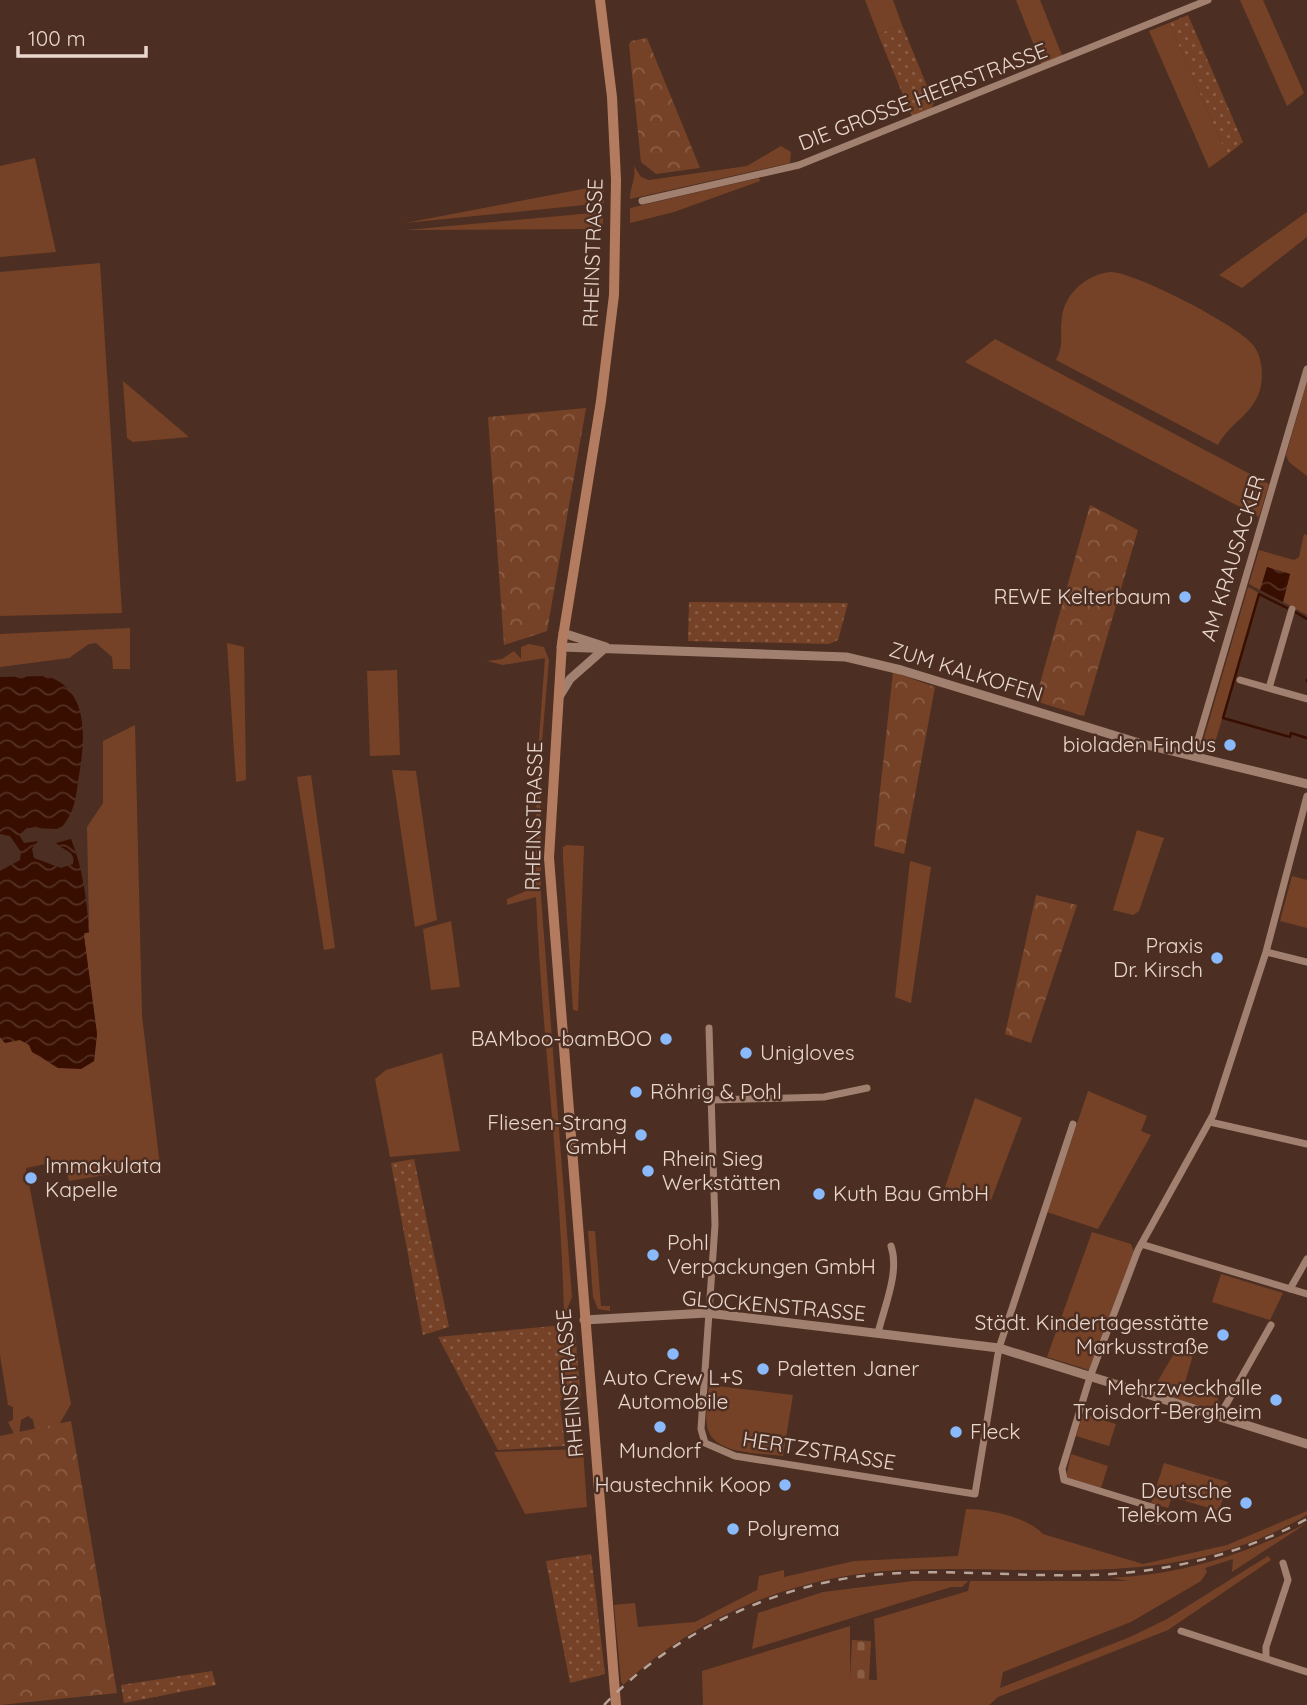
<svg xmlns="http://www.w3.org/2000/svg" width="1307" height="1705" viewBox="0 0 1307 1705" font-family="Quicksand,sans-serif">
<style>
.grass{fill:#764227}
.forest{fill:url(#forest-crowns)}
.cemetery{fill:url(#cemetery-stones)}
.garden{fill:url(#garden-dots)}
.water{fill:url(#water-waves)}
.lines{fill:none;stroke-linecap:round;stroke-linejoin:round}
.stream{stroke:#370e00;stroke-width:2.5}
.minor{stroke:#a18070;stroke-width:7}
.tertiary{stroke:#a18070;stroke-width:9}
.secondary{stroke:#b37c60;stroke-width:10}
.rail{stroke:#b9a49a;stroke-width:2.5;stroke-dasharray:9 9;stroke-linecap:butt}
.poi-dot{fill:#8abafc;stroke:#4c2f22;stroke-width:2.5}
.labels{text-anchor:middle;stroke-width:5;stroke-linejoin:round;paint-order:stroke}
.street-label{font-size:21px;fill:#e9d7ce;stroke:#4c2f22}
.poi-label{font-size:21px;fill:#e9d7ce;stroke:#4c2f22;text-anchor:end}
</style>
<defs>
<pattern id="forest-crowns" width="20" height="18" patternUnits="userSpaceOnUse" patternTransform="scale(1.75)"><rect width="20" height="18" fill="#764227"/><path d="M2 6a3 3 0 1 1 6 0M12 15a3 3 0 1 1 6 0" fill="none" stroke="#8a5d45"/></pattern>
<pattern id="cemetery-stones" width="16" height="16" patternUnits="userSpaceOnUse" patternTransform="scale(1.75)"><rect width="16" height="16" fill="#764227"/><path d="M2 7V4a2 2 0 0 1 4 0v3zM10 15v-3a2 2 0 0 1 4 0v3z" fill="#8a5d45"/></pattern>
<pattern id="garden-dots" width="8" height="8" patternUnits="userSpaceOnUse" patternTransform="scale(1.75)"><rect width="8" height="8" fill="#764227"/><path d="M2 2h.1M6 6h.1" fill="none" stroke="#8a5d45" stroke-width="1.8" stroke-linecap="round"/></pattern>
<pattern id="water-waves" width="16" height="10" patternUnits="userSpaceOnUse" patternTransform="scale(1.75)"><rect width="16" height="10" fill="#370e00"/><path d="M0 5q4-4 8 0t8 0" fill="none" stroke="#543024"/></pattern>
</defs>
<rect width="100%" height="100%" fill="#4c2f22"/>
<path class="grass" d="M865 0H893L902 25 878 34Z
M1016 0H1040L1063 58 1042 66Z
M1240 0H1263L1304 93 1287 106Z
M1169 23 1227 155 1209 168 1149 31Z
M781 146 791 152 790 163 630 199C630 187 636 179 634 166L641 177 649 180 747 166Z
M35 158 56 252 0 257V166Z
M759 178 760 181 674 212 630 223V208Z
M604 185V203L405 223Z
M603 212V227L586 229 406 230Z
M1307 212V237L1242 288 1219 275Z
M100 263 122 613 0 616V272Z
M1111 272C1136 273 1238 325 1253 345 1262 356 1263 372 1261 386 1255 414 1230 422 1218 445L1056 360C1065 342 1059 336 1062 317 1065 293 1087 274 1111 272Z
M995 339 1269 484 1259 517 965 362Z
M123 381 189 437 133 442 127 438Z
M1307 382V476L1289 462 1286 455Z
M1304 534 1307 535V615L1283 602 1290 574 1267 567 1260 590 1249 584 1259 550 1294 560 1299 557Z
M1248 587 1259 593 1212 753 1203 751 1201 748Z
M130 628V669H113L112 657 96 643 89 644 69 658 0 667V634Z
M227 643 244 647 246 780 236 782Z
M529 644 544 647 549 660 540 764 541 897 572 1297 564 1317C561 1176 542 1037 536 897L507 905V899L531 889 535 880 537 765 545 658 503 665 487 661 502 659 514 651 521 659V647Z
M397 670 400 755 370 756 367 671Z
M135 725 142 1016 160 1166 69 1181 64 1160 26 1168 71 1404 52 1437 36 1436 33 1420 28 1416 21 1420 18 1442 8 1422 13 1420V1407L8 1405 0 1355V1037L4 1042 19 1039 81 1069 94 1061 97 1034 84 936 89 924 87 827 103 803V741Z
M392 770 416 771 437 920 415 927Z
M311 775 335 948 324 950 297 777Z
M1137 830 1164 838 1139 911 1133 915 1113 910Z
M567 845 584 846 578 1011 573 1010 563 859V847Z
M910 861 931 867 911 1003 895 997Z
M1292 876 1307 880V928L1280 921Z
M451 921 460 987 431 990 423 929Z
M442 1053 460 1151 390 1157 375 1079 386 1070Z
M1088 1091 1147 1116 1141 1131 1151 1135 1098 1229 1047 1212Z
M975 1098 1022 1118 991 1200 945 1187Z
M588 1231H595L601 1306H610V1311L598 1309 593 1297Z
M1092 1232 1131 1244 1134 1252 1089 1370 1047 1357Z
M1221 1274 1283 1293 1270 1320 1212 1302Z
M1176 1350 1193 1355 1183 1389 1218 1398 1219 1406 1213 1405 1212 1408 1216 1410 1157 1393 1158 1381Z
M709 1385 793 1395 783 1456C762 1453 716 1455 708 1430 704 1417 708 1399 709 1385Z
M1083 1414 1116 1424 1109 1446 1076 1436Z
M583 1449 587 1507 525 1514 494 1452Z
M1071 1454 1108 1466 1101 1488 1066 1477Z
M1164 1463 1228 1482 1219 1511 1172 1497 1168 1508 1151 1503Z
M966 1509C989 1509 1027 1517 1043 1534L1143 1564 1227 1545 1307 1511V1515C1177 1592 1045 1564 902 1570 801 1574 697 1615 623 1685L621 1681 614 1605 635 1603 638 1627 695 1622 757 1590 759 1576 784 1570V1577L854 1561 958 1556Z
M1307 1523 1232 1572 1233 1559 1205 1568 1207 1572 1201 1581 1131 1622 1003 1672 1000 1688 1130 1637 1167 1619 1268 1556 1271 1560 1168 1630 998 1697 989 1705H703L702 1671 850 1626V1679L877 1680 874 1619 968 1591 970 1581H1129L1110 1578C1180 1575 1245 1555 1307 1523Z
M913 1581H968L962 1587H951L752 1649 758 1613 823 1592Z"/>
<path class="forest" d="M647 38 700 168 656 174 641 162 629 45 631 41Z
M586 408 547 631 504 645 488 417Z
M1090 505 1138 530 1084 716 1035 701Z
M893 672 935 687 904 854 874 846Z
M1036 895 1077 905 1031 1043 1005 1034Z
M71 1421 117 1693 0 1705V1436Z"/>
<path class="cemetery" d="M852 1640 871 1641 869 1680H850Z"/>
<path class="garden" d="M1188 15 1243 142 1227 155 1169 23Z
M902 25 934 103 931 109 912 117 878 34Z
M689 602 848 603 838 640 829 644 688 641Z
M414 1159 449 1327 423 1335 391 1163Z
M564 1325 575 1333 581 1399 560 1401 565 1446 498 1450 438 1337Z
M591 1554 605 1674 570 1683 546 1561Z
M212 1671 216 1685 124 1703 121 1685Z"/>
<path class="water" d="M1267 567 1290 574 1283 602 1260 590Z
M47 676C90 690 85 740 79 775 76 797 75 813 60 829L27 828 19 835 24 843 38 841 32 849 34 858 61 868 73 864C76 851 64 851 56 843L71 839C83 869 87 901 89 933H84V936L97 1034 94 1061 81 1069 58 1068 32 1052 29 1045 20 1040 5 1043 0 1037V871L20 860 21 852 10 836 0 834V677Z"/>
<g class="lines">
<path class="stream" d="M1289 609 1259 594 1223 718 1290 737 1291 733 1307 738
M1295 612 1307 619
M1307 681V680"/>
<path class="minor" d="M642 201 799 165 1208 0
M1240 680 1307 699
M1269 688 1292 609
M1193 757 1307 369
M1266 952 1307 962
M709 1028 715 1225 701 1429 705 1443 735 1456 975 1494 999 1348 1073 1124
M712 1100 824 1097 867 1088
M1210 1122 1307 1144
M1141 1244 1307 1294
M1290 1289 1307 1259
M878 1333C884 1307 900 1272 891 1246
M1219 1417 1271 1325
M1158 1521 1160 1515 1155 1508 1064 1480 1062 1469 1090 1377 1138 1250 1213 1115 1266 952 1307 796
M1181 1631 1307 1672
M1266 1658V1647L1288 1580 1283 1563"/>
<path class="tertiary" d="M563 633 606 647
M561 647 846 657 901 670 1139 743 1307 784
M559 697 570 679 604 649
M584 1320 707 1313 999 1348 1307 1444"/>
<path class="secondary" d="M600 0 612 97 616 180 614 295 601 401 562 643 549 858 616 1705"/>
<path class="rail" d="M604 1705C672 1634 773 1585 871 1575 943 1568 1016 1577 1089 1575 1166 1573 1239 1555 1307 1519"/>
</g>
<g class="poi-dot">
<circle cx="1185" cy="597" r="7"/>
<circle cx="1230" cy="745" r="7"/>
<circle cx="1217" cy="958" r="7"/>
<circle cx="666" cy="1039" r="7"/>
<circle cx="746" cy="1053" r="7"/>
<circle cx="636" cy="1092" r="7"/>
<circle cx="641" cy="1135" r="7"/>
<circle cx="648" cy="1171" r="7"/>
<circle cx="31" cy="1178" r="7"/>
<circle cx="819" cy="1194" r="7"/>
<circle cx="653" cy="1255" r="7"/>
<circle cx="1223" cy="1335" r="7"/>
<circle cx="673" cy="1354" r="7"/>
<circle cx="763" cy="1369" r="7"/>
<circle cx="1276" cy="1400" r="7"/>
<circle cx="660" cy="1427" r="7"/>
<circle cx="956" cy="1432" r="7"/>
<circle cx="785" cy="1485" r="7"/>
<circle cx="1246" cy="1503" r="7"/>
<circle cx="733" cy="1529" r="7"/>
</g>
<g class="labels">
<g class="street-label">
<text transform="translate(923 97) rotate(-21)" y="7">DIE GROSSE HEERSTRASSE</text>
<text transform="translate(593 253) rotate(-88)" y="7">RHEINSTRASSE</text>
<text transform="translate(1233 558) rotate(-73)" y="7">AM KRAUSACKER</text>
<text transform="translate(966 672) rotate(17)" y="7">ZUM KALKOFEN</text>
<text transform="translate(534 816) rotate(-89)" y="7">RHEINSTRASSE</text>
<text transform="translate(774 1306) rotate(5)" y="7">GLOCKENSTRASSE</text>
<text transform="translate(570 1383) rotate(-95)" y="7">RHEINSTRASSE</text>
<text transform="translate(819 1451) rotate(9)" y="7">HERTZSTRASSE</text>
</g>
<g class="poi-label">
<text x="1171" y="604">REWE Kelterbaum</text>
<text x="1216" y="752">bioladen Findus</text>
<text x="1203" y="953">Praxis<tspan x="1203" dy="24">Dr. Kirsch</tspan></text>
<text x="652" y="1046">BAMboo-bamBOO</text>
<text x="760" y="1060" text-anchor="start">Unigloves</text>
<text x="650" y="1099" text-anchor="start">Röhrig &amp; Pohl</text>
<text x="627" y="1130">Fliesen-Strang<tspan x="627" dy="24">GmbH</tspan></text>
<text x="662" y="1166" text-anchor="start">Rhein Sieg<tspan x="662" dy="24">Werkstätten</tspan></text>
<text x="45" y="1173" text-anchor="start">Immakulata<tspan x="45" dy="24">Kapelle</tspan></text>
<text x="833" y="1201" text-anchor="start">Kuth Bau GmbH</text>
<text x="667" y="1250" text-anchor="start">Pohl<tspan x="667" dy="24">Verpackungen GmbH</tspan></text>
<text x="1209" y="1330">Städt. Kindertagesstätte<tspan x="1209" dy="24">Markusstraße</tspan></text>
<text x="777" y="1376" text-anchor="start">Paletten Janer</text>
<text x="673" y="1385" text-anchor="middle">Auto Crew L+S<tspan x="673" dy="24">Automobile</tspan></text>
<text x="1262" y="1395">Mehrzweckhalle<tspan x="1262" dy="24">Troisdorf-Bergheim</tspan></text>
<text x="970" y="1439" text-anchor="start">Fleck</text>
<text x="660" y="1458" text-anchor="middle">Mundorf</text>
<text x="771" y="1492">Haustechnik Koop</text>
<text x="1232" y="1498">Deutsche<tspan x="1232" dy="24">Telekom AG</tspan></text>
<text x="747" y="1536" text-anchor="start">Polyrema</text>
</g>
</g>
<path d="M18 46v10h128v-10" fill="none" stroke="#e9d7ce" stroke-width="3.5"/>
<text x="28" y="46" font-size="21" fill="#e9d7ce" stroke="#4c2f22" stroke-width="5" paint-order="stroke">100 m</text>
</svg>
